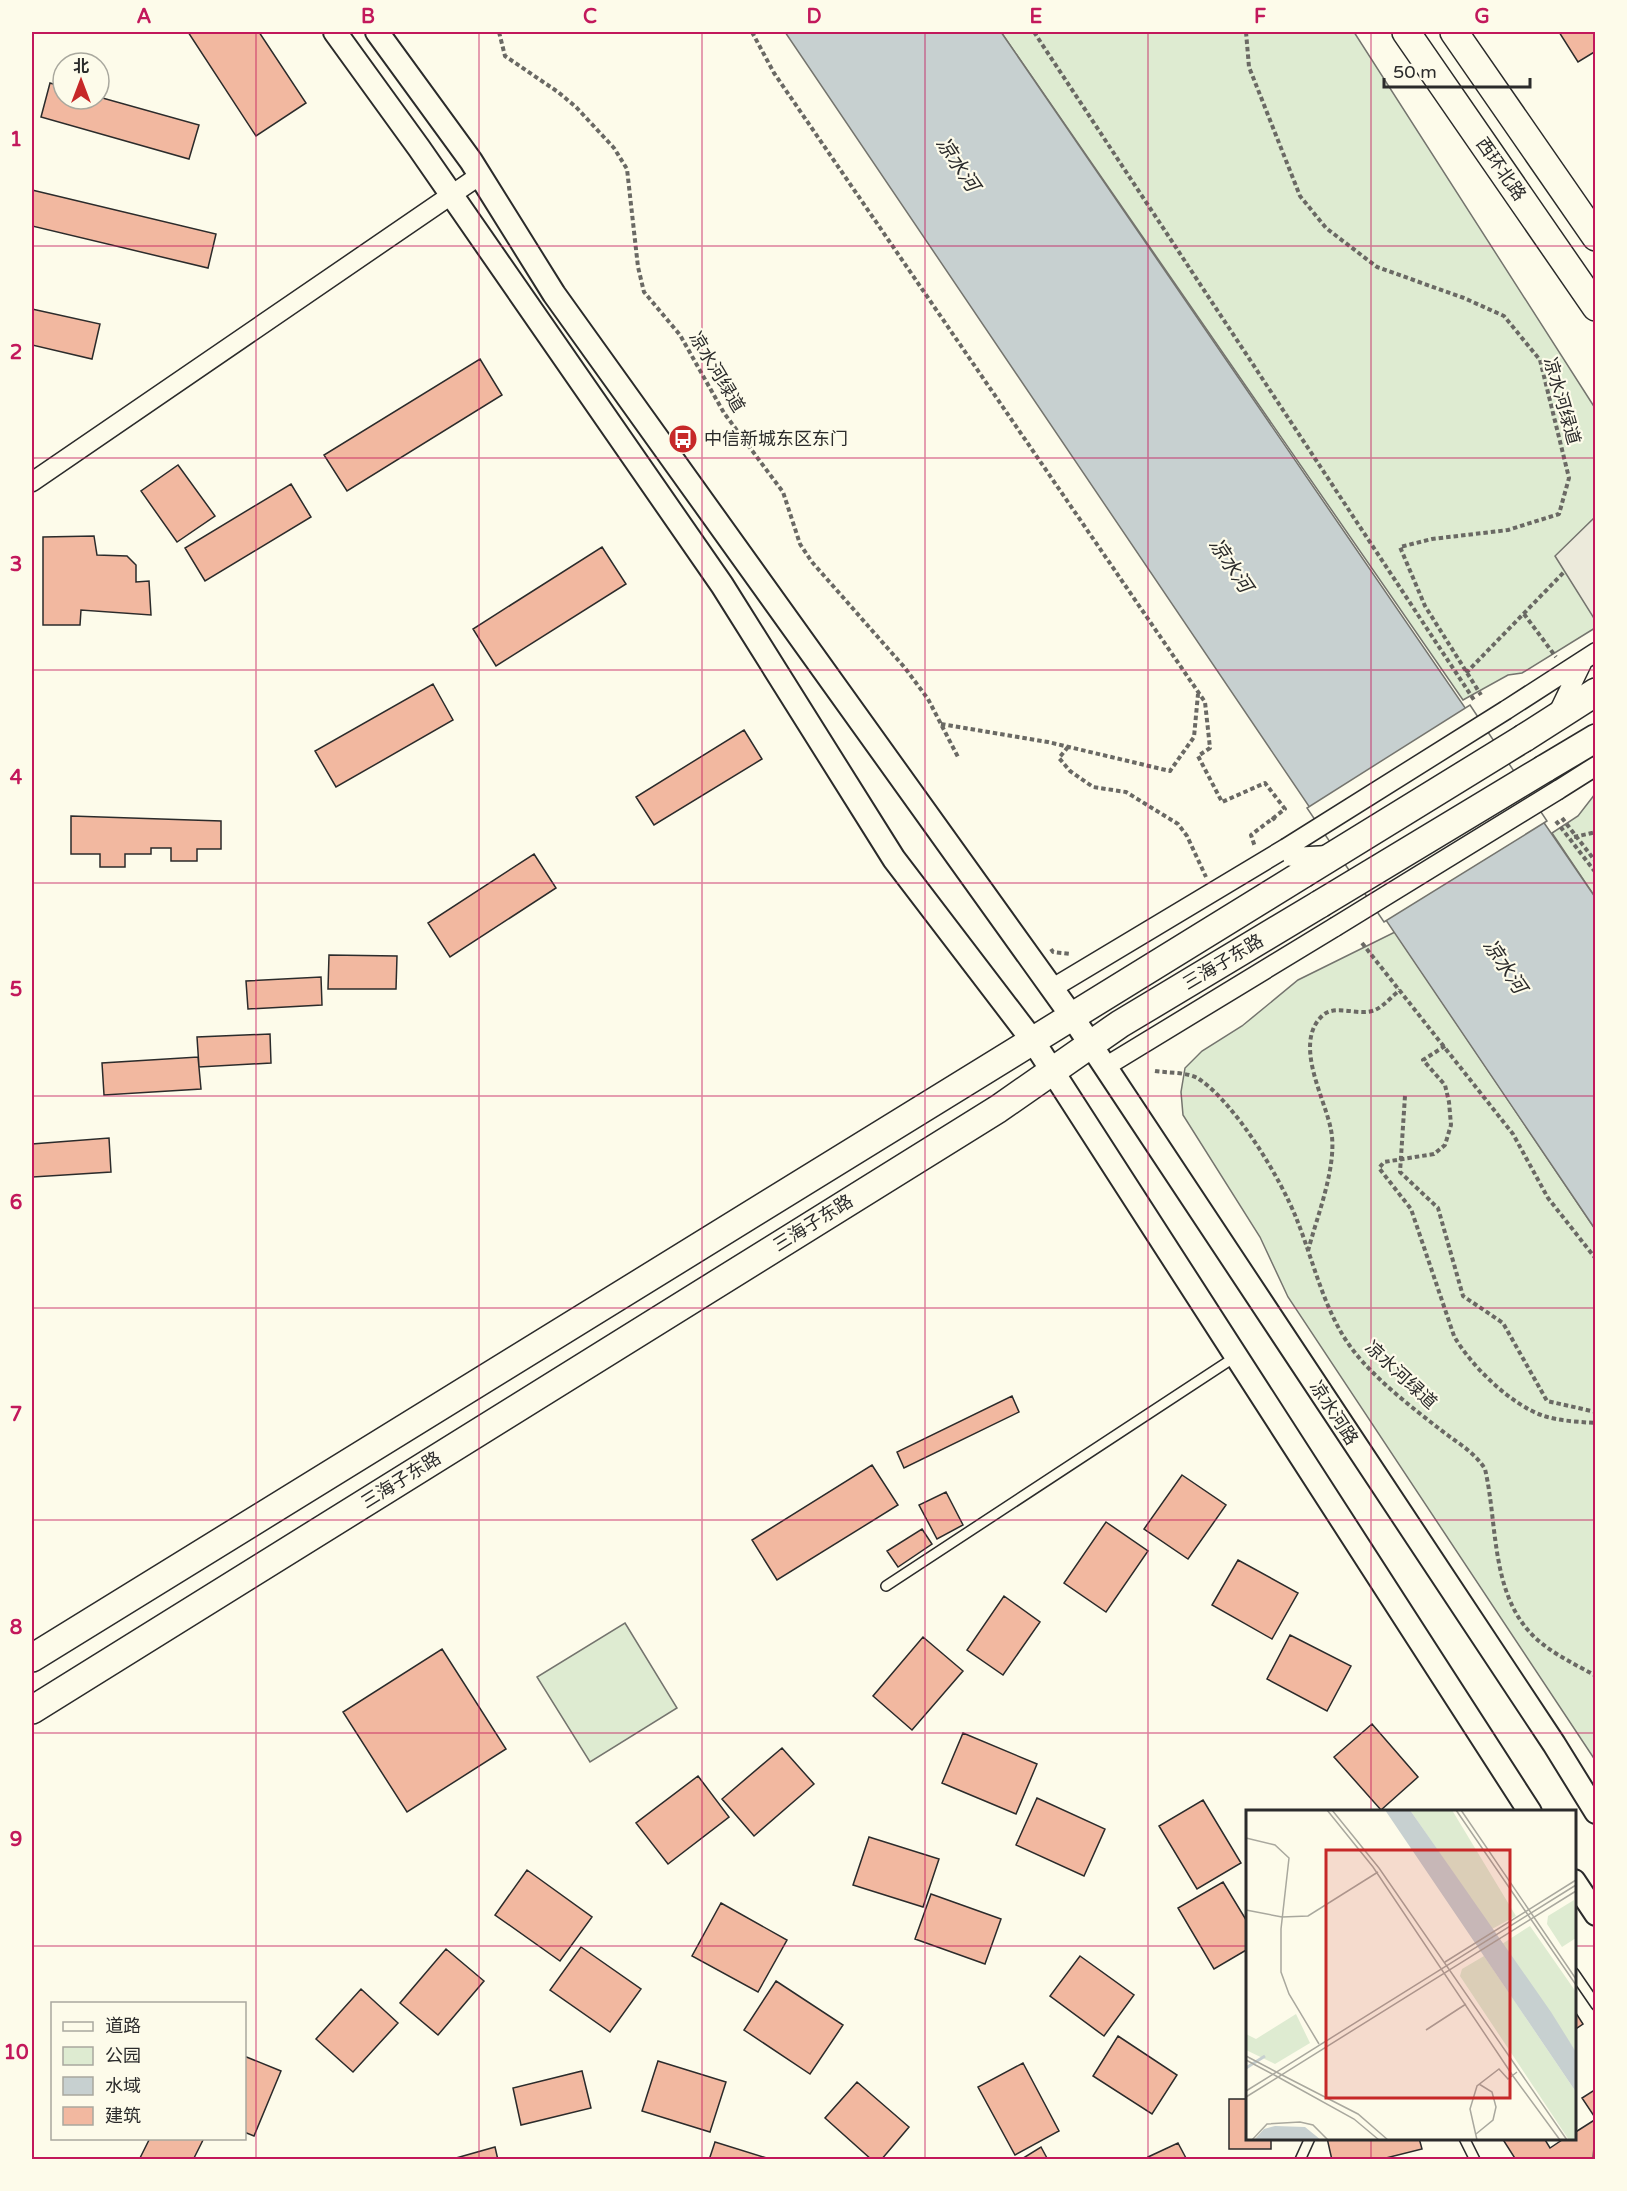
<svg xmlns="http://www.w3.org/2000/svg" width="1627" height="2191" viewBox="0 0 1627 2191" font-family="'Varela Round','Noto Sans SC',sans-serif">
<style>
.green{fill:#deebd1;stroke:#74746e;stroke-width:1.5}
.parking{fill:#eceadb;stroke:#74746e;stroke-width:1.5}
.water{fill:#c7d0d0;stroke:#74746e;stroke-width:1.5}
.pier{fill:#fdfbea;stroke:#74746e;stroke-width:1.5}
.building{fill:#f2b8a0;stroke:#2b2b2b;stroke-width:1.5}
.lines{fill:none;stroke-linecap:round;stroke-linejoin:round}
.service-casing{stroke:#2b2b2b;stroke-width:12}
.minor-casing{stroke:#2b2b2b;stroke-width:21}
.tertiary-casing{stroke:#2b2b2b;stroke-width:26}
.primary-casing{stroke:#2b2b2b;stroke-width:30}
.path{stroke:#6a6964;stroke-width:4;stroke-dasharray:4.5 3;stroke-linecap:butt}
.service{stroke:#fdfbea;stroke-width:9}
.minor{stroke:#fdfbea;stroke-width:18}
.tertiary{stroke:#fdfbea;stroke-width:22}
.primary{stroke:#fdfbea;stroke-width:27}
.minor-bridge-casing{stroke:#2b2b2b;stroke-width:21;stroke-linecap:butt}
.primary-bridge-casing{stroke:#2b2b2b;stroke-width:30;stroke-linecap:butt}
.path-bridge{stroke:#6a6964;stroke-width:4;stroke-dasharray:4.5 3;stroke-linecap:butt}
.minor-bridge{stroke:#fdfbea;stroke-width:18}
.primary-bridge{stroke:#fdfbea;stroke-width:27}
.grid{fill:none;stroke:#c2185b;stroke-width:1.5;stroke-opacity:0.55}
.labels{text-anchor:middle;stroke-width:4.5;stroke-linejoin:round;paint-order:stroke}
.street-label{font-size:18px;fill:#2b2b2b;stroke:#fdfbea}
.poi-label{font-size:18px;fill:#2b2b2b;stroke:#fdfbea;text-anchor:start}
.water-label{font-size:20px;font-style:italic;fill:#2b2b2b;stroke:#fdfbea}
.inset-river{fill:none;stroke:#c7d0d0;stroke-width:3}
.inset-road{fill:none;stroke:#a9a89e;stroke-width:1.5}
.view{fill:#c62828;fill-opacity:0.15;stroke:#c62828;stroke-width:3}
.inset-edge{fill:none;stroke:#2b2b2b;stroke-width:3}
.neatline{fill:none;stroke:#c2185b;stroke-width:2}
.grid-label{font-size:20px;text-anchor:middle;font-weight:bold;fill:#c2185b}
</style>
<rect width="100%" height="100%" fill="#fdfbea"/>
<path class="green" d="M1001 32H1354L1595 408V628L1522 673 1508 675 1463 700Z
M1595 794V897L1552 833 1578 816Z
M1395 932 1595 1229V1760L1288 1297 1260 1237 1183 1115 1181 1092 1185 1068 1202 1051 1242 1026 1298 980Z
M625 1623 677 1708 590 1762 537 1677Z"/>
<path class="parking" d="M1595 517V620L1555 556Z"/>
<path class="water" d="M785 32H1001L1595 897V1229Z"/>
<path class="pier" d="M1470 705 1547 821 1384 922 1307 808Z"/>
<path class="building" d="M188 32H259L306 103 256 136Z
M1559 32H1596V51L1578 62Z
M50 83 63 87V99L99 97 199 125 189 159 41 117Z
M32 190 216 234 208 268 32 226Z
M32 309 100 324 92 359 32 345Z
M480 359 502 395 347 491 324 455Z
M178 465 215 516 177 542 141 491Z
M291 484 311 517 205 581 185 548Z
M94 536 97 555 127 556 136 565V582L149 581 151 615 81 610 80 625H43V537Z
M602 547 626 584 496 666 473 629Z
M433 684 453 720 336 787 315 751Z
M744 730 762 759 654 825 636 797Z
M71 816 221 821V849H197V861H171V848H151V854H125V867H100V854H71Z
M534 854 556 888 450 957 428 923Z
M329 955 397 956 396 989H328Z
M321 977 322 1005 248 1009 246 981Z
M270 1034 271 1063 199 1067 197 1037Z
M198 1057 201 1089 104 1095 102 1063Z
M109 1138 111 1172 33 1177 32 1144Z
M1012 1396 1019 1412 904 1468 897 1452Z
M872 1465 898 1505 777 1580 752 1540Z
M1182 1475 1226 1505 1188 1559 1144 1529Z
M946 1492 963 1525 937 1539 919 1505Z
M1106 1522 1148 1551 1106 1612 1064 1583Z
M922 1529 932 1544 898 1567 887 1551Z
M1238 1560 1298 1593 1272 1639 1212 1605Z
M1004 1596 1040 1622 1003 1675 967 1650Z
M1290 1635 1351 1666 1327 1711 1267 1679Z
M923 1637 963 1671 912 1730 873 1696Z
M442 1649 506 1749 407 1812 343 1712Z
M1372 1724 1418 1777 1381 1810 1334 1757Z
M963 1733 1037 1764 1016 1814 942 1783Z
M782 1748 814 1784 754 1836 722 1799Z
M698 1776 729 1817 668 1864 636 1823Z
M1037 1798 1105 1829 1084 1876 1016 1845Z
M1203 1800 1241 1863 1197 1889 1159 1826Z
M869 1837 939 1859 923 1907 853 1885Z
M527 1870 592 1917 560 1961 495 1915Z
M1223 1882 1248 1923V1949L1214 1969 1178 1908Z
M931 1894 1001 1919 985 1964 915 1939Z
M721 1903 787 1940 758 1992 692 1956Z
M581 1947 641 1989 610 2032 550 1990Z
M446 1949 484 1981 438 2035 400 2003Z
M1080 1956 1134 1995 1104 2036 1050 1996Z
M776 1981 843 2025 810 2074 744 2030Z
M361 1989 398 2023 353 2072 316 2039Z
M1574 2010 1583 2024 1574 2030Z
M1118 2036 1177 2075 1152 2114 1093 2076Z
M244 2056 281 2071 254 2136 244 2132Z
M658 2061 726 2082 710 2132 642 2111Z
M1023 2063 1059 2131 1015 2155 978 2087Z
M582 2071 591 2108 521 2125 513 2088Z
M857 2082 909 2127 881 2160H872L825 2118Z
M1596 2089V2119L1582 2098Z
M1229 2099H1248V2138H1271V2149H1229Z
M1596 2119 1593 2160H1516L1502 2138H1544L1550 2148 1565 2138H1574V2133Z
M150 2138H204L193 2160H139Z
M1327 2138H1419L1422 2149 1378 2160H1332Z
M715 2142 773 2160H709Z
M1178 2143 1187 2160H1149L1148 2157Z
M495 2147 498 2160H449Z
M1041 2147 1048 2160H1020Z"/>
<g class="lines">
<g class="service-casing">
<path id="service" d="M886 1586 1235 1357
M1574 1973 1596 2005
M1464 2138 1475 2160
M1300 2160 1310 2138"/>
</g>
<g class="minor-casing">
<path id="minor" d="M32 482 479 176
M1506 710 1596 652
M1556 717 1583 661
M1558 790 1596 766
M1051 989 1286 848
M1105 1067 1335 927"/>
</g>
<g class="tertiary-casing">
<path id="tertiary" d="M335 32 419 148 722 585 894 859 1033 1041 1530 1812
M377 32 471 161 554 294 1071 1015 1554 1744 1596 1812
M1574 1881 1596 1914"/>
</g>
<g class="primary-casing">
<path id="primary" d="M1406 32 1596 307
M1454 32 1596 237
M1524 738 1596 692
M1544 769 1596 738
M32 1658 1303 874
M32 1710 998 1109 1120 1024 1320 904"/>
</g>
<path class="path" d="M499 32 505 56 558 92 576 107 614 148 627 169 638 267 644 292 680 335 724 413 783 492 800 544 812 562 905 668 928 699 959 759
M752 32 774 73 1205 702 1210 748 1198 756 1222 802 1265 783 1285 809 1251 835 1255 847
M1034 32 1474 700
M1246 32 1249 67 1300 196 1326 228 1377 267 1464 298 1504 316 1540 360 1569 478 1559 514 1508 530 1432 539 1400 547 1425 606 1481 695
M1524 614 1556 657
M1466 673 1565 571
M941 724 1048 742 1170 771 1194 737 1198 694
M1068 747 1059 758 1070 771 1093 787 1126 792 1178 824 1187 836 1206 877
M1272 817 1277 822
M1562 818 1596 862
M1556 821 1596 873
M1574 837 1596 832
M1362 943 1513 1134 1548 1198 1596 1259
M1051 949 1053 952 1071 954
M1445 1046 1423 1060 1445 1085 1449 1102 1451 1125 1445 1145 1434 1154 1384 1162 1379 1168 1411 1209 1454 1336C1471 1366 1511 1405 1544 1416 1560 1421 1579 1422 1596 1423
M1155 1071C1167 1073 1189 1072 1199 1079 1236 1104 1281 1179 1297 1220 1315 1265 1325 1316 1356 1354 1378 1381 1410 1406 1437 1427 1454 1441 1473 1450 1485 1469 1497 1520 1491 1586 1527 1629 1544 1650 1573 1663 1596 1676
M1308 1251C1317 1216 1338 1165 1331 1130 1325 1098 1293 1044 1322 1016 1335 1003 1359 1017 1375 1010 1384 1006 1392 996 1400 990"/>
<use href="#service" class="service"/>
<use href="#minor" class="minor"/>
<use href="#tertiary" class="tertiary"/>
<use href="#primary" class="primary"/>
<g class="minor-bridge-casing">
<path id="minor-bridge" d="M1286 848 1506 710
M1292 857 1328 855
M1335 927 1558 790"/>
</g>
<g class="primary-bridge-casing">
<path id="primary-bridge" d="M1303 874 1524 738
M1320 904 1544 769"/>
</g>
<path class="path-bridge" d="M1405 1096 1400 1172 1438 1208 1463 1296 1503 1323 1547 1401 1596 1412"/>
<use href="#minor-bridge" class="minor-bridge"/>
<use href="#primary-bridge" class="primary-bridge"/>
</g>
<path class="grid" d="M256 32V2160M479 32V2160M702 32V2160M925 32V2160M1148 32V2160M1371 32V1812M32 246H1596M32 458H1596M32 670H1596M32 883H1596M32 1096H1596M32 1308H1596M32 1520H1596M32 1733H1596M32 1946H1248M1574 1946H1596M1371 2138V2160"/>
<defs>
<g id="bus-disc" transform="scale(1.5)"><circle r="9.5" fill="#c62828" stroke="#fdfbea"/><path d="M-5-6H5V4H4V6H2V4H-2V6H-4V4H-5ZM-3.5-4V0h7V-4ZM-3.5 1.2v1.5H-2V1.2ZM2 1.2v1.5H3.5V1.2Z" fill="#fff"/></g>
</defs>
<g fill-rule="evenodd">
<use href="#bus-disc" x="683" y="439"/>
</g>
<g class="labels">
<g class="street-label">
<text transform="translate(1501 169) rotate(55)" y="6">西环北路</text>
<text transform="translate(717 372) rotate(59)" y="6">凉水河绿道</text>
<text transform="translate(1562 401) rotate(74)" y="6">凉水河绿道</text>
<text transform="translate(1223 962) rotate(-31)" y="6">三海子东路</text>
<text transform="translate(813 1223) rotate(-32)" y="6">三海子东路</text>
<text transform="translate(1401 1375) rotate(43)" y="6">凉水河绿道</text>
<text transform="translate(1334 1413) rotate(57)" y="6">凉水河路</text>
<text transform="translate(401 1480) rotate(-32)" y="6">三海子东路</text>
</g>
<g class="poi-label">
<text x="704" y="445">中信新城东区东门</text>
</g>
<g class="water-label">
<text transform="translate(958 164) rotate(56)" y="7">凉水河</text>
<text transform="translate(1231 565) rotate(56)" y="7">凉水河</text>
<text transform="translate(1505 966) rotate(56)" y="7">凉水河</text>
</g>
</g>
<g transform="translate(1246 1810)">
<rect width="330" height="330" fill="#fdfbea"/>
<path d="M164 0H206L270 106 246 119ZM328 90 330 128 316 137 301 114 302 106ZM284 116 330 182V242L256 134ZM238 146 330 282V330H323L214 166 216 159ZM50 204 64 233 29 254 0 240V224L10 229Z" fill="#deebd1"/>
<path d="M139 0H164L305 202 330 242V282ZM29 316 59 317 75 330H8L18 319Z" fill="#c7d0d0"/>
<path class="inset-river" d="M0 258 19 246"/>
<path class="inset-road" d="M81 0 127 57 267 266 314 330M86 0 133 58 321 330M210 0 330 175M215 0 330 169M0 28 29 35 43 48 35 119V162L43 184 73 234M0 100 36 107 62 106 132 62M199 152 330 70M180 220 220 194M0 246 36 265M0 250 32 267M36 265 112 304 142 330M32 267 108 309 133 330M0 281 330 75M0 287 330 81M230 324 247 310 250 297 246 282 233 274M6 330 21 314 54 312 67 315 82 330M231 330 224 299 231 276 253 259 262 269 271 262"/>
<path class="view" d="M80 40H264V288H80Z"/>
<rect width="330" height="330" class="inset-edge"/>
</g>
<rect width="1627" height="2191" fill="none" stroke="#fdfbea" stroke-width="66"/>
<rect x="51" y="2002" width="195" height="138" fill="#fdfbea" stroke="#a9a89e" stroke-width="1.5"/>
<rect x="63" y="2022" width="30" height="9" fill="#fdfbea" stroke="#a9a89e" stroke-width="1.5"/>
<text x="105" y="2032" font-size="18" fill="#2b2b2b">道路</text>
<rect x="63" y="2047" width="30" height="18" fill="#deebd1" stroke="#a9a89e" stroke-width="1.5"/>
<text x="105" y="2062" font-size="18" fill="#2b2b2b">公园</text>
<rect x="63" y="2077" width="30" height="18" fill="#c7d0d0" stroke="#a9a89e" stroke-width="1.5"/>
<text x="105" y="2092" font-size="18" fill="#2b2b2b">水域</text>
<rect x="63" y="2107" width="30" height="18" fill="#f2b8a0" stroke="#a9a89e" stroke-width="1.5"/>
<text x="105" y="2122" font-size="18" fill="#2b2b2b">建筑</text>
<g transform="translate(81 81)"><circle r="28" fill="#fdfbea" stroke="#a9a89e" stroke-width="1.5"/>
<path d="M0-4.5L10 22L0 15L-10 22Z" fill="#c62828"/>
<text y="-9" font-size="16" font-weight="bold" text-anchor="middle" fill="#2b2b2b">北</text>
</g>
<path d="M1384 78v9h146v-9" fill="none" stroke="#2b2b2b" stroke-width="3"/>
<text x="1393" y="78" font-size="18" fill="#2b2b2b" stroke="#fdfbea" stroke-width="4.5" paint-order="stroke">50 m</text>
<rect x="33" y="33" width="1561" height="2125" class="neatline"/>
<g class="grid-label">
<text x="144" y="23">A</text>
<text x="368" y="23">B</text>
<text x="590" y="23">C</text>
<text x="814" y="23">D</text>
<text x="1036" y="23">E</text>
<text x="1260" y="23">F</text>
<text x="1482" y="23">G</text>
<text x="16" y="146">1</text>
<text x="16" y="359">2</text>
<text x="16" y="571">3</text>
<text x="16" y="784">4</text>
<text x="16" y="996">5</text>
<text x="16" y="1209">6</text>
<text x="16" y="1421">7</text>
<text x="16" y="1634">8</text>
<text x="16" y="1846">9</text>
<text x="16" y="2059">10</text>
</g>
</svg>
